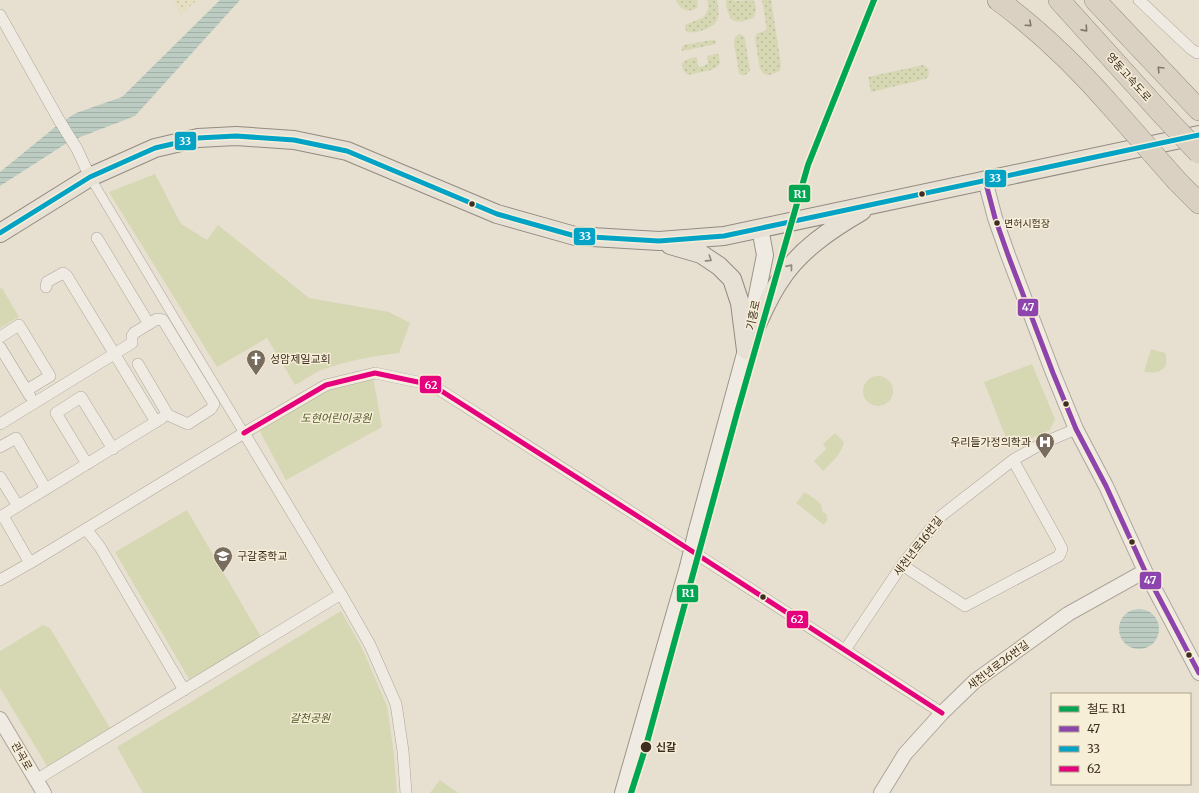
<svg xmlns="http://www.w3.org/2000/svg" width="1199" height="793" font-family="Merriweather,'Noto Sans KR',serif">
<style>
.farmland{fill:url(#farmland-dots)}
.grass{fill:url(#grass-dots)}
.park{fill:#d6d7b3}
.water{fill:url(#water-rules)}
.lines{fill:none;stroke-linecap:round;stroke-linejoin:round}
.pedestrian-casing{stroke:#ada599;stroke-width:10}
.minor-casing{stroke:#ada599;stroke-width:12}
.tertiary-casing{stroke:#ada599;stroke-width:16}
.secondary-casing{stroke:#9c958a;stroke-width:18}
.primary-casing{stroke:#928b80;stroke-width:20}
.motorway-casing{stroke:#928b80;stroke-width:22}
.pedestrian{stroke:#efebe3;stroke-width:9}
.minor{stroke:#efebe3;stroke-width:11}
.tertiary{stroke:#efebe3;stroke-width:14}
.secondary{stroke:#efebe3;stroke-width:16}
.primary{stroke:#e6e1d4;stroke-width:18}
.motorway{stroke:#dad1c2;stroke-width:21}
.secondary-bridge-casing{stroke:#9c958a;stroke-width:18;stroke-linecap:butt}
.motorway-bridge-casing{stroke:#928b80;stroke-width:22;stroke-linecap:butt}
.secondary-bridge{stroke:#efebe3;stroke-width:16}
.motorway-bridge{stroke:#dad1c2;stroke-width:21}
.bus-1-casing{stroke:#f7eed8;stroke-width:8}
.bus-2-casing{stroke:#f7eed8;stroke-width:8}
.bus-3-casing{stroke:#f7eed8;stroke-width:8}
.bus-1{stroke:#8e44ad;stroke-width:5}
.bus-2{stroke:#03a3c5;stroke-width:5}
.bus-3{stroke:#e5007d;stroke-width:5}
.rail-1-casing{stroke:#f7eed8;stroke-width:9}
.rail-1{stroke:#00a651;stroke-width:6}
.oneway{stroke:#847769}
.oneway2{stroke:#92887a}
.bus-dot{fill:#3d2e20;stroke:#f7eed8;stroke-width:1.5}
.labels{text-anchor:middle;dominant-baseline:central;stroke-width:3;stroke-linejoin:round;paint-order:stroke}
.bus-label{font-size:10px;fill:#3d2e20;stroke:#f7eed8;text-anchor:start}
.street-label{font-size:11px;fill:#3d2e20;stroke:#f7eed8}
.poi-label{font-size:11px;fill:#3d2e20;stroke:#f7eed8;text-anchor:start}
.park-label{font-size:11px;font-style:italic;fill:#4d5a26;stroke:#f7eed8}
.stop-label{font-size:11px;font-weight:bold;fill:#3d2e20;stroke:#f7eed8;text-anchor:start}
.line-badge{stroke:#f7eed8;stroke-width:1.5}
.badge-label{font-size:11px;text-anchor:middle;font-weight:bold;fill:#fff}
</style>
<defs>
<pattern id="farmland-dots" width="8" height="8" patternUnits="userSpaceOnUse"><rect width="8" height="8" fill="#e6dfc2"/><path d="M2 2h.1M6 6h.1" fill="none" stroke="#c6c0a6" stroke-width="1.8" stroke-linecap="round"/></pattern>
<pattern id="grass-dots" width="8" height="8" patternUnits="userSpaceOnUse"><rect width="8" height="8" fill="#d6d7b3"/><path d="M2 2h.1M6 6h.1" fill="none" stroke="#b9b99a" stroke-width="1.8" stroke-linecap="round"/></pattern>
<pattern id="water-rules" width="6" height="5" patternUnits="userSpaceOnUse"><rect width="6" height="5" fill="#bcccc2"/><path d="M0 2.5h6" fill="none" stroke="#a2b0a6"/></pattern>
</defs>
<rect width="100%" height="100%" fill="#e7e0d1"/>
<path class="farmland" d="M173,0H197L181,14Z"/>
<path class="grass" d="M676,0H697L698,7C689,14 680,10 676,0Z
M707,0H717C720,16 720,25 703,30C698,32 693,33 687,32L685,28V25L704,17C707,12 710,6 707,0Z
M726,0H734V1L753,0C757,6 757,12 753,18C732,26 728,21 726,0Z
M762,0H771L781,65L780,71L769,75L764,74L760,69L755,39L756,34L767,30Z
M740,34L744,36L745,40L750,70C747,74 746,76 741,75L739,73L734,43L735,37Z
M712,40L716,41V44L682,51V48L684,45Z
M715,54H718L719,56L720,63L717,67L711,70L688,75L683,70L682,63L686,60L695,57L697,58L698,67L704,66L708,63L707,56Z
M923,65C929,67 930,72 928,77L925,79L871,92L868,77Z"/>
<path class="park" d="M155,174L181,224L207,240L218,225L309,298L389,312L410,323L399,353C372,356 345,361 319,371C311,375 303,381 295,385L267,338L217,367L109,192Z
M2,288L19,317L0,328V289Z
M1151,349L1165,353L1166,356V366C1159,373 1154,373 1144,372Z
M1032,364L1055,419L1050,430L1010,448L984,382Z
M863 391a15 15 0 1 1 30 0a15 15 0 1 1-30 0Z
M373,377L382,427L286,480L258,428L328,388Z
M835,433L844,442C841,455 832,462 823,471L814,461L826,449L823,444Z
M804,493H806C813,498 824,503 822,511L828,516L826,518L828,519L824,525L796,503Z
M187,510L261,637L189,679L115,552Z
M341,611L362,648L387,706L394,755L397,793H143L117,747Z
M43,625L50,628L110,728L47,766L0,688V651Z
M440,780L458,793H430Z"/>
<path class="water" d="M220,0H240L135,116L70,141L0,186V172L59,124L76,113L122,97Z
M1119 629a20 20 0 1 1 40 0a20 20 0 1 1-40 0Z"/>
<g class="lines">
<defs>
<path id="pedestrian" d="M90,177L181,329L244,433"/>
<path id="minor" d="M1139,0L1191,49L1197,53L1199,52
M0,15L59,120L77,149L90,177
M97,238L149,324
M46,287L47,282L63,273L67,276L156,422
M0,337L19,325L50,376L27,390
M0,347L30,396
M0,424L132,343V336L134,333L157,319L163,320L214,404L211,409L188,424L168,415L138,364
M244,433L326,385L375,373L432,385L653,526L942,713
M0,447L16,438L46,489
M87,464L56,413L81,397L113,449
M0,477L18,506
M3,516L30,563
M0,517L162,418
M86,529L100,547L184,690
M902,565L965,606L1059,556L1062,549L1058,541L1013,460
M0,580L30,563L244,433L341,594L370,645L396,704L403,751L406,793
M845,650L902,565L941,516L1013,460L1043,443L1076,429
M36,780L341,594"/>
<path id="tertiary" d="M985,180L995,218L1008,255L1053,373L1076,429L1106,486L1145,571L1199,673
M0,719L44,793
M881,793L905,754L942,713L975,681L1068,614L1145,571"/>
<path id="secondary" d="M697,530L746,350L765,255L760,228
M623,793L688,567"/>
<path id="primary" d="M0,233L90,177L155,148L198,138L236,136L294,140L347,151L497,214L575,236L659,241L724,236L1199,135
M670,245L701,254L719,266L732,279L740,303L746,350
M746,350C756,327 765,303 779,282C798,251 831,229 862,211"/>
<path id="motorway" d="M998,0C1040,31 1078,68 1112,107
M1059,0L1162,114
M1095,0L1199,110
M1177,181L1199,203"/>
</defs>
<use href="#pedestrian" class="pedestrian-casing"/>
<use href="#minor" class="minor-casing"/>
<use href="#tertiary" class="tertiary-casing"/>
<use href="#secondary" class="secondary-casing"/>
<use href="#primary" class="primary-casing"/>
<use href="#motorway" class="motorway-casing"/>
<use href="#pedestrian" class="pedestrian"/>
<use href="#minor" class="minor"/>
<use href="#tertiary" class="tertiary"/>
<use href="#secondary" class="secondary"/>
<use href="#primary" class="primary"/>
<use href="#motorway" class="motorway"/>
<defs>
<path id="secondary-bridge" d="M688,567L697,530"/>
<path id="motorway-bridge" d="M1112,107L1177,181
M1162,114L1199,153"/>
</defs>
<use href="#secondary-bridge" class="secondary-bridge-casing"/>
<use href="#motorway-bridge" class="motorway-bridge-casing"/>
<use href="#secondary-bridge" class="secondary-bridge"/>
<use href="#motorway-bridge" class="motorway-bridge"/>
<defs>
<path id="bus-1" d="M985,180L995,218L1008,255L1053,373L1076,429L1106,486L1145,571L1199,673"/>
<path id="bus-2" d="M0,233L90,177L155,148L198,138L236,136L294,140L347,151L497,214L575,236L659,241L724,236L1199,135"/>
<path id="bus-3" d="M244,433L326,385L375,373L432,385L653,526L942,713"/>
</defs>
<use href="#bus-1" class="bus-1-casing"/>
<use href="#bus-2" class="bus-2-casing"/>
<use href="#bus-3" class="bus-3-casing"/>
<use href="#bus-1" class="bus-1"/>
<use href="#bus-2" class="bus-2"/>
<use href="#bus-3" class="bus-3"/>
<defs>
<path id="rail-1" d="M631,793L646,746L737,413L808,165L874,0"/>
</defs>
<use href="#rail-1" class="rail-1-casing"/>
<use href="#rail-1" class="rail-1"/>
</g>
<defs><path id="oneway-chevron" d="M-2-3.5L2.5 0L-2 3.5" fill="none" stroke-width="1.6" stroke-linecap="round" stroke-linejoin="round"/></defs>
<g class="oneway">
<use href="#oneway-chevron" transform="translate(1029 24) rotate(42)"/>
<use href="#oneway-chevron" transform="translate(1085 29) rotate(48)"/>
<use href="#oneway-chevron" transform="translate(1160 69) rotate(-134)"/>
</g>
<g class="oneway2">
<use href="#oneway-chevron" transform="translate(709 259) rotate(33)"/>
<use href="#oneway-chevron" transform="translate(790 267) rotate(-51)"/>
</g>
<defs>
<symbol id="church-pin" viewBox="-11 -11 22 30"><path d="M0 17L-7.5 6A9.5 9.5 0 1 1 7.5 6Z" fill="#786c5e" stroke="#f7eed8"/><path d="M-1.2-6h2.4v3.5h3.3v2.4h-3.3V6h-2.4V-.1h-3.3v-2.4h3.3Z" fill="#fff"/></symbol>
<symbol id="hospital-pin" viewBox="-11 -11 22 30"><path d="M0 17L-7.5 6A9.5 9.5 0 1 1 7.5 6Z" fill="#786c5e" stroke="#f7eed8"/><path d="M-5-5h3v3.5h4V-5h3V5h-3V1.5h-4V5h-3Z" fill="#fff"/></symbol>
<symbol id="school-pin" viewBox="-11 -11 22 30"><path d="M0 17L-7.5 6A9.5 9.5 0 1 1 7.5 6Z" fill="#786c5e" stroke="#f7eed8"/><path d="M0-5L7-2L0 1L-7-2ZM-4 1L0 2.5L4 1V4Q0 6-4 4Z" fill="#fff"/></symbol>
</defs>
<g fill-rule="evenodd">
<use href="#church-pin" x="245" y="348" width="22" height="30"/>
<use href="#hospital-pin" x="1034" y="431" width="22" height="30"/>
<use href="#school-pin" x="212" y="545" width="22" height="30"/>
</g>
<g class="bus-dot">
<circle cx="922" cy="194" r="3.5"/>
<circle cx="472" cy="204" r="3.5"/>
<circle cx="997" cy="223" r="3.5"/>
<circle cx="1066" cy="404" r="3.5"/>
<circle cx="1132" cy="542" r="3.5"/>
<circle cx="763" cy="597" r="3.5"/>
<circle cx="1189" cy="655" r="3.5"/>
<circle cx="646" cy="747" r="6"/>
</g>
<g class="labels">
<g class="bus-label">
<text x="1004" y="223">면허시험장</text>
</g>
<g class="street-label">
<text transform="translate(1129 77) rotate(48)">영동고속도로</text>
<text transform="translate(753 315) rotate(-78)">기흥로</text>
<text transform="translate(918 546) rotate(-52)">새천년로16번길</text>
<text transform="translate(998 665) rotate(-37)">새천년로26번길</text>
<text transform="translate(22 756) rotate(60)">관곡로</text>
</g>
<g class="poi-label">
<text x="270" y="359">성암제일교회</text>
<text x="1031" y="442" text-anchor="end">우리들가정의학과</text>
<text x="237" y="556">구갈중학교</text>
</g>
<g class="park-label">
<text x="336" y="418">도현어린이공원</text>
<text x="310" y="718">갈천공원</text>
</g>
<g class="stop-label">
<text x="656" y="747">신갈</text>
</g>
</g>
<g class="line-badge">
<rect x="174" y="131" width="23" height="20" rx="4" fill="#03a3c5"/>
<rect x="984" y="169" width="23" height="19" rx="4" fill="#03a3c5"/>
<rect x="788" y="184" width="23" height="19" rx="4" fill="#00a651"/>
<rect x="573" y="227" width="23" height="19" rx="4" fill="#03a3c5"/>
<rect x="1017" y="298" width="22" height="19" rx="4" fill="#8e44ad"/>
<rect x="419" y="375" width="23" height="19" rx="4" fill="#e5007d"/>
<rect x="1139" y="571" width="23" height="19" rx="4" fill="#8e44ad"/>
<rect x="676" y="584" width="23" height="19" rx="4" fill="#00a651"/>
<rect x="786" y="610" width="23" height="19" rx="4" fill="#e5007d"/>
</g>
<g class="badge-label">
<text x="185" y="145">33</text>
<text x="995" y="182">33</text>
<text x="800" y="198">R1</text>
<text x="585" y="240">33</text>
<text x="1028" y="311">47</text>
<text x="431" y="389">62</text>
<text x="1150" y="584">47</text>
<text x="688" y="597">R1</text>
<text x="797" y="623">62</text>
</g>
<rect x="1051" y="693" width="140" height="92" fill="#f7eed8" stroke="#ada18e"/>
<rect x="1059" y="706" width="20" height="6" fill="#00a651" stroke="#ada18e"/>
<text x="1087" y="713" font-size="12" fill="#3d2e20">철도 R1</text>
<rect x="1059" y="726" width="20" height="6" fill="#8e44ad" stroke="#ada18e"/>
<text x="1087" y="733" font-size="12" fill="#3d2e20">47</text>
<rect x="1059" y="746" width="20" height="6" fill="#03a3c5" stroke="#ada18e"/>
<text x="1087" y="753" font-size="12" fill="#3d2e20">33</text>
<rect x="1059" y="766" width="20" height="6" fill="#e5007d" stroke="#ada18e"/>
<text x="1087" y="773" font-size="12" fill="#3d2e20">62</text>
</svg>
